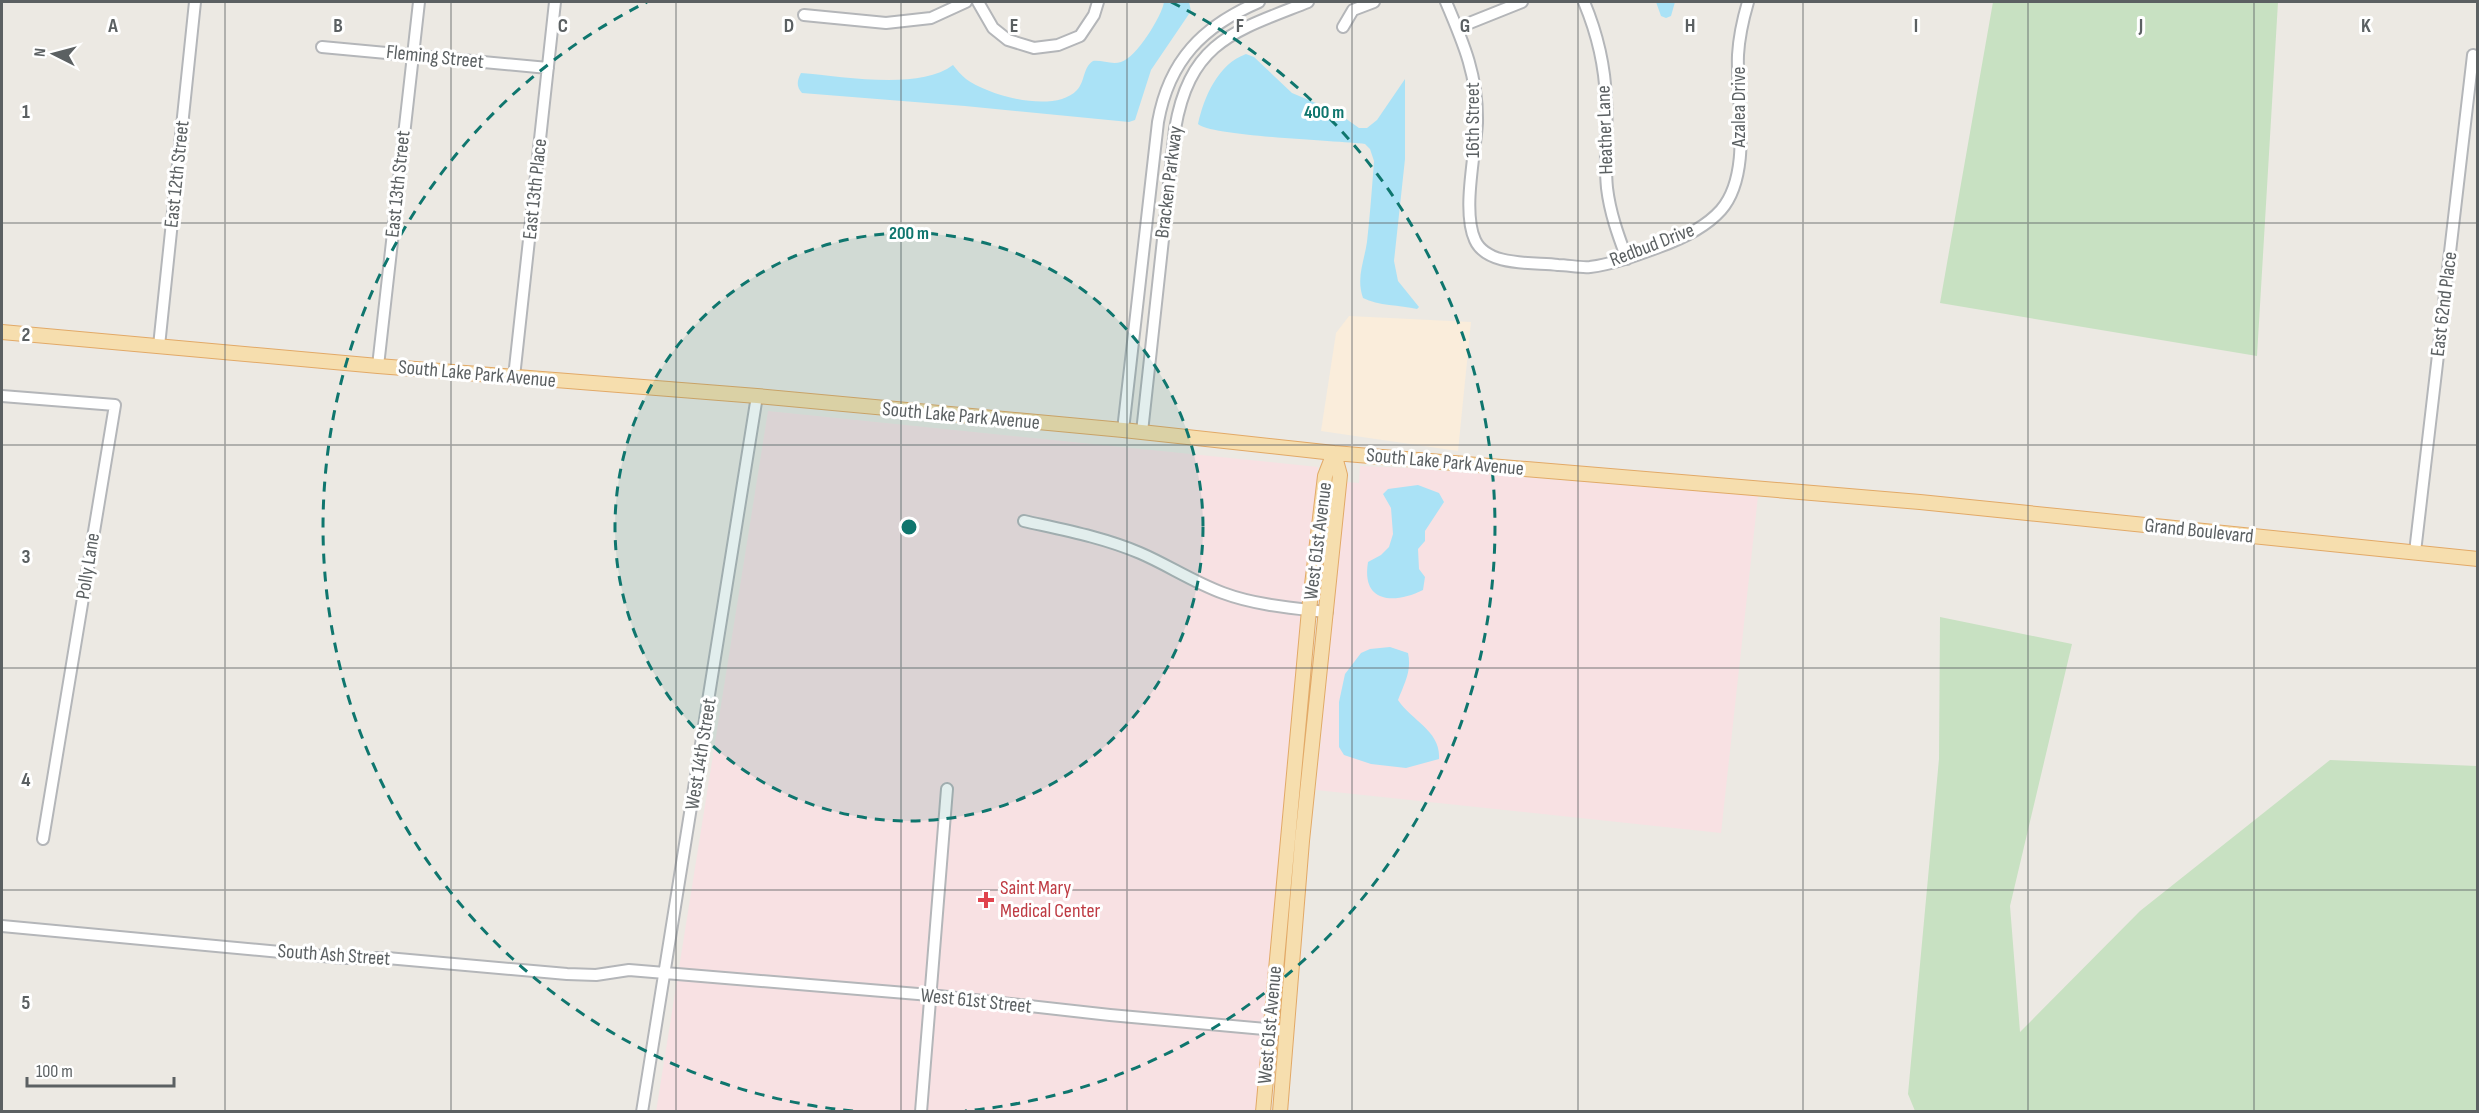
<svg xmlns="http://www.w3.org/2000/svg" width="2479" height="1113" font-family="'Sofia Sans Condensed',sans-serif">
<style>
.commercial{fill:#faeddb}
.medical{fill:#f8e1e3}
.green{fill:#c8e1c2}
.water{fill:#aae2f6}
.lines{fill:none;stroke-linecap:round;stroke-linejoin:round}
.minor-casing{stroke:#b4b6b9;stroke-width:14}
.major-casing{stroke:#e2a967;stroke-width:16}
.minor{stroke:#fff;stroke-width:10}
.major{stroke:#f6deae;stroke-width:14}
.grid{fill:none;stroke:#5b6062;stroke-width:1.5;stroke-opacity:0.55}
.ring{fill:none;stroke:#0f766e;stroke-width:3;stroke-dasharray:10 8}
.health-dot{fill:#e0444e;stroke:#fff;stroke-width:2}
.labels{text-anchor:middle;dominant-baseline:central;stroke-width:6;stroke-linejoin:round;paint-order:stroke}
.street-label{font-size:20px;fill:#5b6062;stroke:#fff}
.health-label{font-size:20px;fill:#be3a42;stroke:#fff;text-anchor:start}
.grid-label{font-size:20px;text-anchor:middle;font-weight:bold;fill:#5b6062;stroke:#fff;stroke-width:6;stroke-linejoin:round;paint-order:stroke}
.centre{fill:#0f766e;stroke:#fff;stroke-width:3}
.ring-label{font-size:18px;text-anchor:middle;font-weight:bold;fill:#0f766e;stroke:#fff;stroke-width:6;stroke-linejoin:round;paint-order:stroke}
</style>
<rect width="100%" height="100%" fill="#ece9e3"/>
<path class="commercial" d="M1349,316L1471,322L1458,451L1321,431L1336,333Z"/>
<path class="medical" d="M768,411L1318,467L1267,1111L656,1112Z
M1360,466L1408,468L1758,496L1721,833L1316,790L1346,482L1359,483Z"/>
<path class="green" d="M1993,2H2278L2257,356L1940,303Z
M1940,617L2072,644L2010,906L2020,1032L2140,911L2330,760L2477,766V1111H1915L1908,1094L1939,759Z"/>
<path class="water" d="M1164,2H1189L1191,11L1151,70L1135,120L1129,122L965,106L802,93C796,86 797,81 801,73C842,76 919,91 953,65C957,70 961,75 966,79C989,96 1055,114 1077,90C1085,82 1083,67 1093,61C1102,60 1112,65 1121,62C1136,58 1162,16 1164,2Z
M1656,2H1675L1671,16L1666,18L1661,16Z
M1246,54L1254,57L1292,93L1335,111L1359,128H1367L1377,120L1405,79V159L1394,261L1398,281L1419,307L1417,309C1400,305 1378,306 1363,298C1356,278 1364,262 1367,242C1370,215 1372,188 1374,161L1370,149L1365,144C1340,141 1209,136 1198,124C1204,97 1218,64 1246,54Z
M1418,485L1439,493L1444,502L1425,531V541L1418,549L1419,569L1425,577L1423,590C1395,604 1361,604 1368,562L1381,555L1389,547L1393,534L1391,508L1383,494L1388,489Z
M1390,647L1408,653C1412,671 1404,684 1398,700C1412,721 1441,731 1439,759L1406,768L1371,764L1344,755L1339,747V702L1345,674L1361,653L1370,649Z"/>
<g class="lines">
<defs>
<path id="minor" d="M978,2L993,28L1008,40L1034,48L1058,45L1080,36L1094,15L1098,2
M1446,2C1464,44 1478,77 1477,123C1475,155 1462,212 1475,240C1487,267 1534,262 1558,265C1568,265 1580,268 1590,267C1614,264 1637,255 1659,247C1681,239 1705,228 1721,210C1753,173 1736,100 1738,55C1739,37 1743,19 1748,2
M1584,2C1597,33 1605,66 1606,100C1608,129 1604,158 1607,188C1610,213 1618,235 1627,259
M804,15L886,23L931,18L966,2
M1343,27L1353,10L1374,2
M1457,28L1522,2
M322,47L548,68
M159,346L195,2
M378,366L419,2
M514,377L555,2
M2,396L115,405L43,839
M1123,430L1158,122C1169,60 1203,26 1259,2
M1142,432L1175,129C1190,41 1235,31 1308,2
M1024,521C1064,530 1102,537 1140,553C1168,565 1193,582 1223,593C1255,605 1292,608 1327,612
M2415,552L2473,55
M2,926L344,958H387L567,974L596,975L629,970L930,995L1110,1015L1287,1031
M642,1112L757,396
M921,1112L947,789"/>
<path id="major" d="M2,332L378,366L757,396L1123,430L1334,453L1920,502L2478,559
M1263,1112L1309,610L1325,476L1334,453
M1280,1112L1302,841L1340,475L1334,453"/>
</defs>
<use href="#minor" class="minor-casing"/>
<use href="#major" class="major-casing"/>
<use href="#minor" class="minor"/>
<use href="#major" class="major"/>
</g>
<path class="grid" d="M225,2V1112M451,2V1112M676,2V1112M901,2V1112M1127,2V1112M1352,2V1112M1578,2V1112M1803,2V1112M2028,2V1112M2254,2V1112M2,223H2478M2,445H2478M2,668H2478M2,890H2478"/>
<circle cx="909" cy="527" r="294" fill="#0f766e" fill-opacity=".12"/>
<g class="ring">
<circle cx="909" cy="527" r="294"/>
<path d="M853 1111A587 587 0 0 1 647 2M1171 2A587 587 0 0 1 965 1111"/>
</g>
<path class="health-dot" d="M983 891h6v6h6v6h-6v6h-6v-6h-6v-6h6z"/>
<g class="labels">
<g class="street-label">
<text transform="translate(435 57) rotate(6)">Fleming Street</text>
<text transform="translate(1739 107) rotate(-90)">Azalea Drive</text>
<text transform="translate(1473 120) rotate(-90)">16th Street</text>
<text transform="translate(1605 130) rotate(-92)">Heather Lane</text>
<text transform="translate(177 174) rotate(-84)">East 12th Street</text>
<text transform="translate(1169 182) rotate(-83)">Bracken Parkway</text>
<text transform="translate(398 184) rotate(-84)">East 13th Street</text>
<text transform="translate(535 189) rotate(-84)">East 13th Place</text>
<text transform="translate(1652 245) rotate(-21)">Redbud Drive</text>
<text transform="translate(2444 304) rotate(-83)">East 62nd Place</text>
<text transform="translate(477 374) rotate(5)">South Lake Park Avenue</text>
<text transform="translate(961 416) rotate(5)">South Lake Park Avenue</text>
<text transform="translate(1445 462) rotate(5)">South Lake Park Avenue</text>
<text transform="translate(2199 531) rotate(6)">Grand Boulevard</text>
<text transform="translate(1318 541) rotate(-83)">West 61st Avenue</text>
<text transform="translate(88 566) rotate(-81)">Polly Lane</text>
<text transform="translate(701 754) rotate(-81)">West 14th Street</text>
<text transform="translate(334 955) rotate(4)">South Ash Street</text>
<text transform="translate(976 1001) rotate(6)">West 61st Street</text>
<text transform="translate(1270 1025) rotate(-85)">West 61st Avenue</text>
</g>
<g class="health-label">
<text x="1000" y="888">Saint Mary<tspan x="1000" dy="23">Medical Center</tspan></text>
</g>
</g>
<g class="grid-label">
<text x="113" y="32">A</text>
<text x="338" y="32">B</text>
<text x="563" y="32">C</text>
<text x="789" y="32">D</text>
<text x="1014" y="32">E</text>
<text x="1240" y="32">F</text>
<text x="1465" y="32">G</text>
<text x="1690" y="32">H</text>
<text x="1916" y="32">I</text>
<text x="2141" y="32">J</text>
<text x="2366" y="32">K</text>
<text x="26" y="118">1</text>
<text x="26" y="341">2</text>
<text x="26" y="563">3</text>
<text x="26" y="786">4</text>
<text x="26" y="1009">5</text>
</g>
<circle cx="909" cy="527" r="9" class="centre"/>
<g class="ring-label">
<text x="1324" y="118">400 m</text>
<text x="909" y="239">200 m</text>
</g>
<rect width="2479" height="1113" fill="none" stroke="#5b6062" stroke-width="6"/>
<g transform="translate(54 54) rotate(276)" stroke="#ffffff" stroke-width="4.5" paint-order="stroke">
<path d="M0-4.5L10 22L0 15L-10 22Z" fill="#5b6062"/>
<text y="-9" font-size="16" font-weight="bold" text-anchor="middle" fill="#5b6062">N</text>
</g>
<path d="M27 1077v9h147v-9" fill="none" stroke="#5b6062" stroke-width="3"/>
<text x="36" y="1077" font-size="18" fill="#5b6062" stroke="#ffffff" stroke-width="4.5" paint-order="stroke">100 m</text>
</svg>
